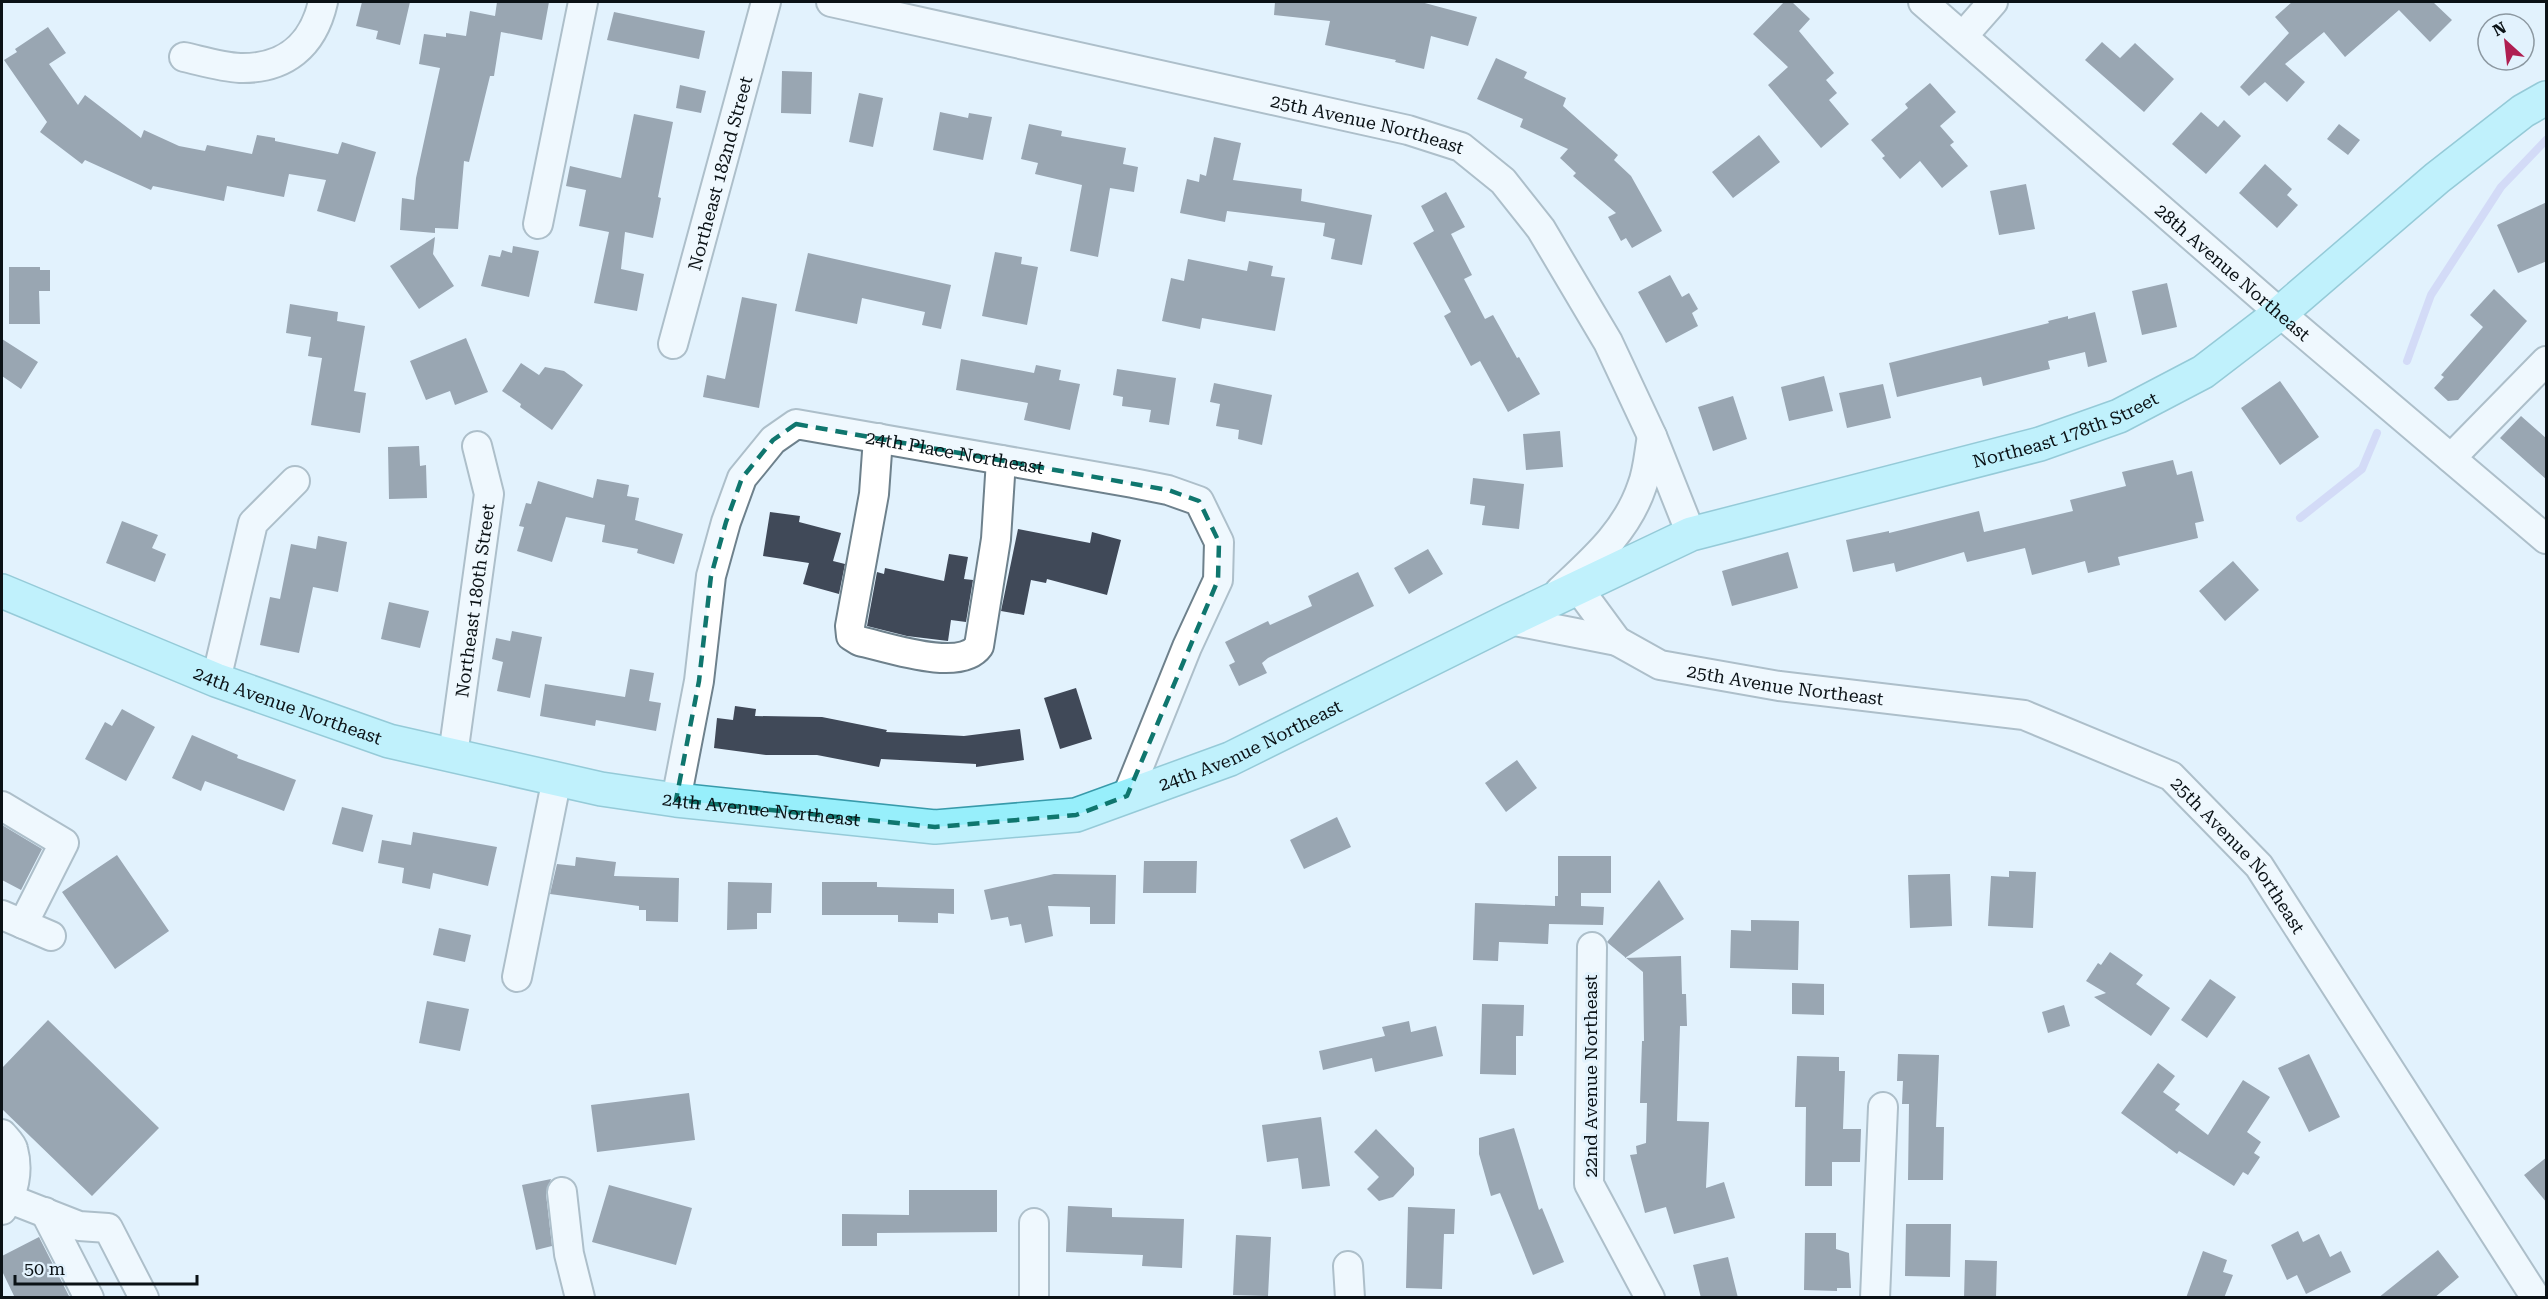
<svg xmlns="http://www.w3.org/2000/svg" width="2548" height="1299" font-family="'Roboto Serif',serif">
<style>
.lines{fill:none;stroke-linecap:round;stroke-linejoin:round}
.stream{stroke:#c2bff0;stroke-width:8}
.building{fill:#404958}
.minor-casing{stroke:#6e818c;stroke-width:32}
.major-casing{stroke:#389aaa;stroke-width:36}
.minor{stroke:#fff;stroke-width:28}
.major{stroke:#97effb;stroke-width:33}
.marked{fill:none;stroke:#0f766e;stroke-width:4.5;stroke-dasharray:12 8;stroke-linejoin:round}
.labels{text-anchor:middle;dominant-baseline:central;stroke-width:6;stroke-linejoin:round;paint-order:stroke}
.street-label{font-size:18px;fill:#0b1216;stroke:#e2f2fd}
</style>
<rect width="100%" height="100%" fill="#e2f2fd"/>
<g class="lines">
<path class="stream" d="M2407,361L2431,295L2501,187L2546,140
M2300,518L2362,469L2377,433"/>
</g>
<path class="building" d="M362,2H410L400,45L376,39L378,31L356,26Z
M497,2H549L542,40L501,32L494,76H490L469,162L464,161L458,229L435,228V233L400,230L402,198L414,200L416,178L440,68L419,64L424,34L446,37V33L466,36L470,11L495,16Z
M1275,2H1421L1477,17L1468,46L1431,36L1424,69L1395,62L1396,60L1325,45L1330,21L1274,15Z
M1784,2H1792L1810,19L1799,31L1834,73L1826,80L1837,93L1829,100L1849,124L1821,148L1768,85L1788,67L1753,34Z
M2292,2H2433L2452,20L2430,42L2399,10L2345,57L2324,32L2285,64L2305,82L2287,102L2265,82L2249,96L2240,87L2289,33L2275,17Z
M614,12L705,31L699,59L607,40Z
M48,27L66,53L49,64L78,105L85,95L141,138L144,130L179,146L205,151L207,145L252,154L257,135L275,138V141L338,154L342,142L376,152L355,222L317,211L326,180L289,174L284,197L227,186L224,201L153,186L151,190L85,160L82,164L40,132L47,122L4,60L17,52L15,49Z
M2102,42L2120,58L2135,43L2174,79L2144,112L2085,60Z
M1496,58L1527,72L1524,78L1566,98L1563,106L1618,155L1614,160L1631,176L1662,231L1632,248L1626,238L1621,241L1608,217L1616,213L1573,176L1576,173L1560,158L1568,149L1520,127L1523,119L1477,99Z
M782,71L812,72L811,114L781,113Z
M1930,83L1956,112L1940,126L1954,142L1950,145L1968,166L1942,188L1920,161L1900,179L1882,158L1885,156L1871,140L1908,108L1905,104Z
M680,85L706,91L701,113L676,108Z
M859,93L883,98L873,147L849,142Z
M940,112L968,118L969,113L992,117L983,160L933,150Z
M2201,112L2218,127L2224,120L2241,136L2206,174L2172,144Z
M634,114L673,122L658,197L661,198L653,238L625,232L621,269L644,274L637,311L594,303L609,232L579,226L586,190L566,186L570,166L621,178Z
M1029,124L1062,131L1061,136L1126,148L1123,164L1138,167L1134,192L1110,188L1098,257L1070,251L1082,185L1035,174L1038,163L1021,159Z
M2339,124L2360,140L2348,155L2327,139Z
M1759,135L1780,162L1733,198L1712,172Z
M1214,137L1241,143L1233,180L1302,189L1301,201L1372,215L1362,265L1331,259L1335,239L1323,236L1325,223L1227,211L1225,222L1180,213L1187,179L1199,182L1200,174L1206,176Z
M2265,164L2292,189L2287,195L2298,205L2277,228L2239,193Z
M2026,184L2035,229L1999,235L1990,191Z
M1446,192L1465,227L1451,234L1472,275L1464,279L1485,319L1493,315L1517,358L1519,357L1540,394L1508,412L1480,361L1471,366L1444,316L1451,312L1413,243L1434,231L1421,206Z
M2547,202V261L2518,273L2497,225Z
M435,237L433,254L454,286L419,309L390,266Z
M513,246L539,251L529,297L481,286L489,255L500,257L502,250L512,253Z
M995,252L1022,257L1021,264L1038,267L1027,325L982,316Z
M808,253L951,285L941,329L922,325L925,312L862,298L857,324L795,311Z
M1188,259L1247,271L1249,261L1273,266L1271,276L1285,278L1275,331L1202,318L1200,329L1162,321L1171,278L1184,281Z
M9,267H40V270H50V291H39L40,324H9Z
M1670,275L1682,297L1689,293L1698,309L1692,313L1698,326L1666,343L1638,292Z
M2167,283L2177,327L2142,335L2132,291Z
M2494,289L2527,321L2458,400L2448,401L2434,388L2444,377L2441,375L2483,327L2470,315Z
M742,297L777,304L759,408L703,397L707,375L725,379Z
M290,304L338,312L337,321L365,326L354,391L366,393L360,433L311,425L322,358L308,356L311,337L286,333Z
M2095,312L2107,362L2088,367L2085,352L2048,361L2050,369L1983,386L1981,377L1897,397L1889,363L2049,323L2048,321L2068,316V319Z
M466,338L488,392L455,405L450,391L426,400L410,361Z
M2,339L38,362L21,389L2,376Z
M961,359L1034,373L1036,365L1061,370L1059,380L1080,384L1070,430L1024,420L1028,403L956,390Z
M521,363L539,375L545,367L564,371L583,385L552,430L520,407L521,404L502,391Z
M1117,369L1176,378L1169,425L1149,422L1151,410L1122,406L1123,397L1113,395Z
M1824,376L1833,411L1789,421L1781,387Z
M2280,381L2319,437L2280,465L2241,408Z
M1214,383L1272,395L1262,445L1238,439L1239,430L1216,426L1220,404L1210,402Z
M1883,384L1891,418L1847,428L1839,393Z
M1733,396L1747,439L1713,451L1698,407Z
M2521,416L2547,439V480L2500,438Z
M1560,431L1563,467L1526,470L1523,434Z
M419,446L420,466L426,465L427,498L389,499L388,447Z
M2173,460L2177,475L2192,471L2204,521L2195,523L2198,538L2118,557L2120,565L2088,573L2085,561L2032,575L2025,548L1967,562L1964,552L1896,572L1894,563L1853,572L1846,540L1889,531V533L1979,511L1984,532L2073,511L2070,500L2126,486L2122,472Z
M1473,478L1524,484L1519,529L1482,525L1485,506L1470,504Z
M597,479L629,485L627,496L639,498L635,520L683,534L674,564L637,553L638,549L602,542L605,525L566,517L552,562L517,551L524,527L519,526L526,503L531,504L538,481L593,498Z
M770,512L800,516L799,522L841,533L833,561L845,564L839,594L803,584L809,563L763,556Z
M122,521L158,535L152,548L166,554L155,582L106,563Z
M1018,529L1090,543L1092,532L1121,540L1107,595L1047,579L1046,583L1031,580L1024,615L1001,611Z
M318,536L347,542L338,592L313,587L299,653L260,645L270,597L280,599L291,544L316,549Z
M1428,549L1443,574L1409,594L1394,568Z
M1788,552L1798,588L1732,606L1722,571Z
M949,554L968,557L964,579L973,580L966,622L951,620L948,641L907,636L867,626L877,572L884,574L885,568L944,581Z
M2233,561L2259,590L2225,621L2199,591Z
M1358,572L1374,606L1268,658L1262,663L1267,673L1239,686L1229,665L1235,662L1225,642L1268,621L1270,625L1312,606L1308,596Z
M389,602L429,611L420,648L381,639Z
M512,631L542,637L530,698L497,691L503,662L492,659L496,638L510,641Z
M630,669L654,673L649,701L661,703L656,731L596,720L595,726L540,716L545,684L625,697Z
M1076,688L1092,739L1060,749L1044,698Z
M735,706L756,709L755,716L822,717L887,730L886,732L964,736L1020,729L1024,760L976,767V764L881,759L879,767L817,755H766L714,748L717,718L733,720Z
M122,709L155,727L126,781L85,759L105,722L112,726Z
M192,735L238,755L237,758L296,780L284,811L205,781L201,791L172,778Z
M1517,760L1537,788L1506,812L1485,783Z
M342,807L373,815L363,852L332,844Z
M1337,817L1351,847L1304,869L1290,840Z
M2,825L42,849L21,890L2,880Z
M413,832L497,847L488,886L433,873L430,889L402,883L404,868L378,863L382,840L411,845Z
M117,855L169,931L115,969L62,892Z
M1558,856H1611V893H1581V906L1604,907L1603,925L1549,924L1548,944L1499,942L1498,961L1473,960L1475,903L1555,906V896H1558Z
M576,857L616,862L614,876L679,878L678,922L646,921V910H639V906L550,894L557,864L575,866Z
M1144,861H1197L1196,893H1143Z
M2009,871L2036,872L2033,928L1988,926L1991,876L2009,877Z
M1054,874L1116,875L1115,924H1090V907L1048,906L1053,936L1025,943L1021,924L1010,926L1008,917L991,920L984,890Z
M1950,874L1952,926L1910,928L1908,875Z
M1659,880L1684,919L1625,958L1681,956L1682,994H1686L1687,1026H1680L1677,1121L1709,1122L1706,1188L1724,1182L1735,1218L1674,1234L1666,1207L1645,1213L1630,1155L1637,1154L1636,1146L1646,1143L1647,1103H1640L1642,1041H1644L1643,972L1608,943L1607,942Z
M728,882L772,883L771,913H757V929L727,930Z
M822,882H877V887L954,889V914L938,913V923L898,922V915H822Z
M1751,920L1799,921L1798,970L1730,968L1731,930L1751,931Z
M439,928L471,935L465,962L433,955Z
M2110,952L2143,975L2136,984L2170,1008L2151,1036L2094,997L2106,993L2086,981L2098,963L2101,965Z
M2210,979L2236,997L2207,1038L2181,1020Z
M1792,983L1824,984V1015L1792,1014Z
M427,1001L469,1009L460,1051L419,1043Z
M1482,1004L1524,1005L1523,1036H1516V1075L1480,1074Z
M2064,1005L2070,1026L2048,1033L2042,1012Z
M48,1020L159,1128L92,1196L2,1109V1068Z
M1409,1021L1411,1032L1436,1026L1443,1056L1375,1072L1372,1058L1323,1070L1319,1051L1385,1036L1382,1027Z
M1898,1054L1939,1055L1936,1127H1944L1943,1180H1908L1909,1104H1902L1903,1081H1897Z
M2309,1054L2340,1117L2309,1132L2278,1068Z
M1797,1056L1839,1057V1071H1845L1843,1129H1861L1860,1162H1832V1186H1805L1806,1107H1795Z
M2158,1063L2175,1076L2163,1092L2180,1104L2175,1110L2208,1135L2243,1080L2270,1097L2247,1132L2261,1142L2254,1153L2260,1157L2248,1175L2243,1172L2234,1186L2179,1151L2177,1154L2121,1113Z
M689,1093L695,1140L597,1152L591,1105Z
M1321,1117L1330,1186L1302,1189L1298,1158L1267,1162L1262,1125Z
M1514,1128L1539,1210L1542,1208L1564,1262L1533,1275L1500,1193L1491,1196L1479,1154V1138Z
M1376,1129L1414,1168V1175L1393,1197L1379,1201L1367,1189L1379,1177L1354,1152Z
M2547,1157V1203L2524,1175Z
M551,1179L546,1194L552,1246L536,1250L522,1185Z
M609,1185L692,1208L676,1265L592,1242Z
M909,1190H997V1232L877,1233V1246H842V1214L909,1215Z
M1068,1206L1112,1208V1217L1184,1219L1182,1268L1142,1266L1143,1255L1066,1252Z
M1408,1207L1455,1209L1454,1234H1444L1442,1289L1406,1288Z
M1906,1224H1951L1950,1277L1905,1276Z
M2298,1231L2303,1242L2319,1234L2330,1257L2341,1251L2351,1272L2306,1294L2297,1275L2287,1280L2271,1245Z
M1805,1233H1836V1249L1849,1253L1851,1288H1837V1291L1804,1290Z
M1236,1235L1271,1237L1268,1296L1233,1295Z
M39,1237L70,1298H15L2,1271V1256Z
M2438,1250L2459,1277L2434,1298H2378Z
M2203,1251L2227,1260L2223,1272L2233,1275L2224,1298H2186Z
M1728,1257L1738,1298H1701L1693,1265Z
M1965,1260L1997,1261L1996,1298H1964Z"/>
<g class="lines">
<defs>
<g id="minor">
<path id="s1" d="M831,2L1408,130L1461,147L1503,181L1541,229L1608,342L1652,436L1691,534"/>
<path id="s2" d="M1923,2L2280,313L2546,539"/>
<path d="M1963,36L1993,2"/>
<path d="M184,57C202,61 222,67 240,68C285,69 313,46 323,2"/>
<path d="M538,224L583,2"/>
<path id="s3" d="M673,344L766,2"/>
<path d="M878,438L874,494L850,626L851,636L859,641C887,647 960,673 979,646L996,539L1001,460"/>
<path d="M2451,458L2546,361"/>
<path id="s4" d="M1578,588L1617,641L1660,665L1779,686L2024,715L2171,776L2259,866L2536,1298"/>
<path d="M1560,591C1593,560 1627,531 1642,486C1648,471 1649,452 1652,436"/>
<path d="M1510,620L1617,641"/>
<path d="M216,680L253,523L295,481"/>
<path id="s5" d="M453,755L489,494L477,446"/>
<path id="s6" d="M676,800L699,681L711,576L726,522L742,478L773,440L796,424L1133,483L1168,490L1199,501L1219,542L1218,580L1187,647L1127,796"/>
<path d="M2,806L64,843L23,924"/>
<path d="M2,915L51,936"/>
<path d="M1592,947L1589,1184L1650,1298"/>
<path d="M517,977L557,778"/>
<path d="M2,1134C5,1138 12,1144 13,1149C19,1171 14,1194 2,1210"/>
<path d="M562,1192L569,1254L580,1298"/>
<path d="M10,1199L79,1226L108,1228L144,1298"/>
<path d="M45,1212L89,1298"/>
<path d="M1348,1266L1350,1298"/>
<path d="M1034,1298V1223"/>
<path d="M1875,1298L1883,1107"/>
</g>
<g id="major">
<path id="s7" d="M2,591L216,680L389,741L601,789L676,800L935,827L1076,815L1230,759L1510,620L1691,534L2040,444L2119,416L2203,372L2280,313L2437,178L2523,111L2546,98"/>
</g>
</defs>
<use href="#minor" class="minor-casing"/>
<use href="#major" class="major-casing"/>
<use href="#minor" class="minor"/>
<use href="#major" class="major"/>
</g>
<path d="M0 0H2548V1299H0ZM796,424L1168,490L1199,501L1219,542L1218,580L1127,796L1076,815L935,827L676,800L699,681L711,576L726,522L742,478L773,440Z" fill="#e2f2fd" fill-opacity=".55" fill-rule="evenodd"/>
<path class="marked" d="M796,424L1168,490L1199,501L1219,542L1218,580L1127,796L1076,815L935,827L676,800L699,681L711,576L726,522L742,478L773,440Z"/>
<g class="labels">
<g class="street-label">
<text stroke="none"><textPath href="#s1" startOffset="550">25th Avenue Northeast</textPath></text>
<text stroke="none"><textPath href="#s3" startOffset="177">Northeast 182nd Street</textPath></text>
<text stroke="none"><textPath href="#s2" startOffset="411">28th Avenue Northeast</textPath></text>
<text stroke="none"><textPath href="#s7" startOffset="2176">Northeast 178th Street</textPath></text>
<text stroke="none"><textPath href="#s6" startOffset="568">24th Place Northeast</textPath></text>
<text stroke="none"><textPath href="#s5" startOffset="156">Northeast 180th Street</textPath></text>
<text stroke="none"><textPath href="#s4" startOffset="242">25th Avenue Northeast</textPath></text>
<text stroke="none"><textPath href="#s7" startOffset="308">24th Avenue Northeast</textPath></text>
<text stroke="none"><textPath href="#s7" startOffset="1298">24th Avenue Northeast</textPath></text>
<text stroke="none"><textPath href="#s7" startOffset="794">24th Avenue Northeast</textPath></text>
<text stroke="none"><textPath href="#s4" startOffset="746">25th Avenue Northeast</textPath></text>
<text transform="translate(1590 1076) rotate(-90)">22nd Avenue Northeast</text>
</g>
</g>
<rect width="2548" height="1299" fill="none" stroke="#0b1216" stroke-width="6"/>
<g transform="translate(2506 42) rotate(333)"><circle r="28" fill="#e2f2fd" stroke="#8c98a1" stroke-width="1.5"/>
<path d="M0-4.5L10 22L0 15L-10 22Z" fill="#af1e51"/>
<text y="-9" font-size="16" font-weight="bold" text-anchor="middle" fill="#0b1216">N</text>
</g>
<path d="M15 1275v9h182v-9" fill="none" stroke="#0b1216" stroke-width="3"/>
<text x="24" y="1275" font-size="18" fill="#0b1216" stroke="#e2f2fd" stroke-width="4.5" paint-order="stroke">50 m</text>
</svg>
